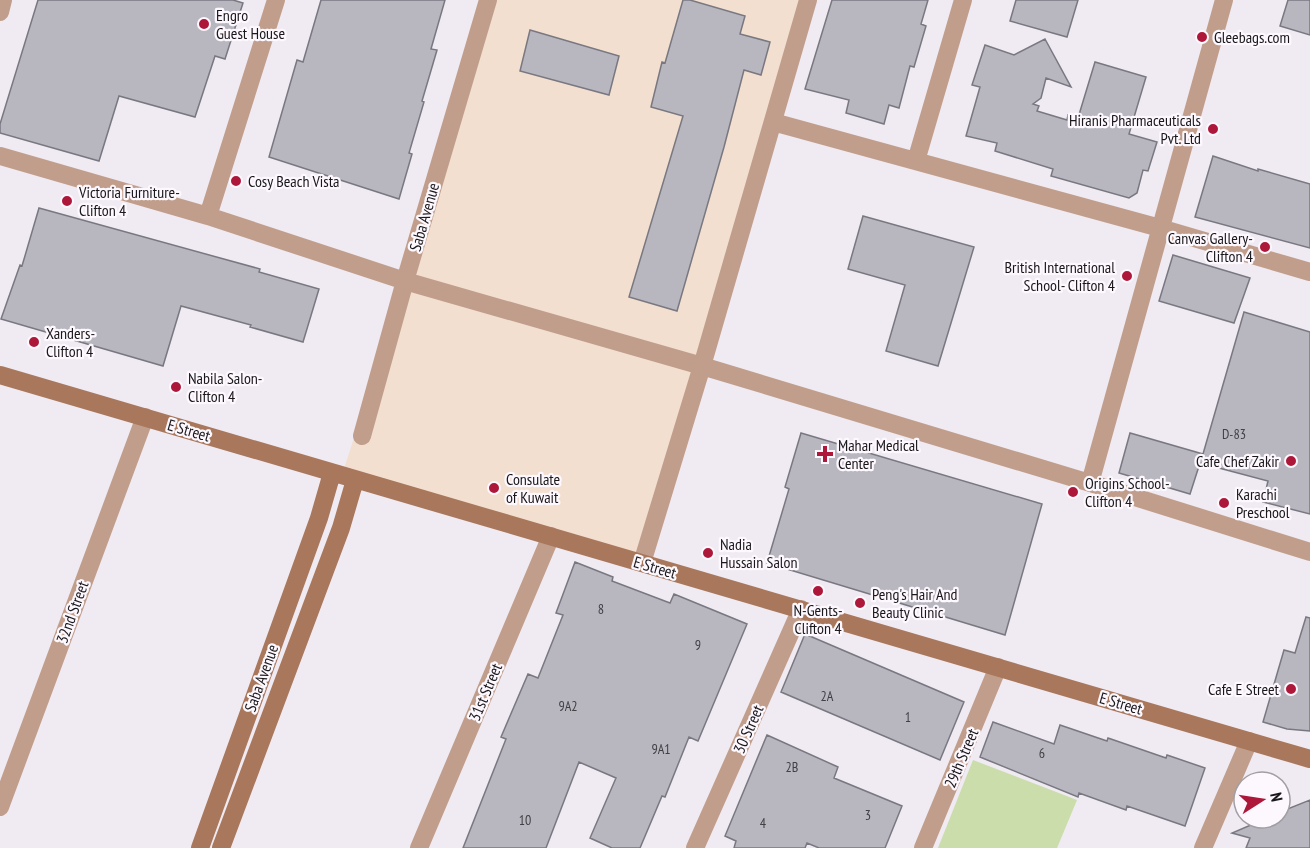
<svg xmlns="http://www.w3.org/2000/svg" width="1310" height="848" font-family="'PT Sans Narrow',sans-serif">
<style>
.commercial{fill:#f2dfcf}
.green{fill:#caddaa}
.building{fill:#b8b7c0;stroke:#797881;stroke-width:1.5}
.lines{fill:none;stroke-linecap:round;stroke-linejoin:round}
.street{stroke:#c19e8b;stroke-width:18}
.secondary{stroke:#a9775b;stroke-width:18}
.poi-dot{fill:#ad183a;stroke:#fdf8fe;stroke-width:2}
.labels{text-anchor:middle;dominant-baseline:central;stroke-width:4.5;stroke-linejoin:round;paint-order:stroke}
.number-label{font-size:14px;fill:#413f44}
.poi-label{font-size:16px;fill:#19171a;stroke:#fdf8fe;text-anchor:start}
.street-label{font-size:16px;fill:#19171a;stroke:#fdf8fe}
</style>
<rect width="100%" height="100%" fill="#f0eaf2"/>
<path class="commercial" d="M488,0H807L642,563L342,475L405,281Z"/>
<path class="green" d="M973,760L1077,800L1057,848H938Z"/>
<path class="building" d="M38,0H233L243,3L225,59L215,56L195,117L119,96L99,161L0,133V124Z
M321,0H445L431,49L437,50L422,101L424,102L409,153L412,154L399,199L269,157L297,60L303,62Z
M683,0H690L745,16L740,34L770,42L761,75L744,70L724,147L677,311L629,297L683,116L651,107L662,62L665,63Z
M832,0H928L921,24L926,26L914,67L910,66L899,108L889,105L884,124L846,113L849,100L805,89Z
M1016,0H1078L1067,37L1010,21Z
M1288,0H1310V35L1280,26Z
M530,30L619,56L609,95L520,71Z
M1045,39L1071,87L1046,78L1041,98L1033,104L1039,106L1037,111L1067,120L1068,115L1078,118L1095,62L1146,77L1129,134L1157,142L1148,171L1143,170L1137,193L1129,198L1051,176L1053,169L995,151L997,143L966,136L980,87L972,85L985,45L1014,55Z
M1213,156L1258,171V169L1310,184V248L1195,217Z
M39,208L260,269L259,272L319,289L303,342L250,327L251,325L181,306L163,366L1,319L20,265L22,266Z
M863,216L974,247L938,366L886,351L905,285L848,269Z
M1173,255L1250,278L1234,323L1159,301Z
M1244,312L1310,332V514L1263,502L1268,481L1200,463L1190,494L1119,473L1130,433L1203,454Z
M801,433L1042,504L1005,635L767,563L789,489L785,487Z
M575,562L613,577L612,581L670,603L674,594L747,624L698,741L689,737L665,797L662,796L640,848H612L590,838L616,778L579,762L546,848H463L506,739L501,737L528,674L538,678L563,615L556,613Z
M1306,617L1310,618V731L1287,729L1263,722L1284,650L1295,653Z
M805,634L964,702L940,760L781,692Z
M993,722L1054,744L1060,725L1107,741L1108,738L1166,758L1167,755L1205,768L1185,826L1127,806L1126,810L1079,793L1078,797L980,757Z
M767,735L838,767L834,778L902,806L885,848H819L807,843L805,848H734L736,841L725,836Z
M1310,800V848H1246L1250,838L1232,833L1267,818H1280V812Z"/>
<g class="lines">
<path class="street" d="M0,12L3,0
M773,122L1160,228L1310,272
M0,156L208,216L405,281L702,366L1090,483L1310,552
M916,161L963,0
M208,216L276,0
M362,436L405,281L488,0
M1090,483L1224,0
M642,563L702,366L808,0
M0,807L145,417
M419,848L551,536
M695,848L801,609
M923,848L998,667
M1203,848L1249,741"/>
<path class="secondary" d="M0,375L1310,759
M200,848L319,518L332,473
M221,848L341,528L355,480"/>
</g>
<g class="poi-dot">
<circle cx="204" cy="24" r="6"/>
<circle cx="1202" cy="37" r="6"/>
<circle cx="1213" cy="129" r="6"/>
<circle cx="236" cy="181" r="6"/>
<circle cx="67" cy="201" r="6"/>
<circle cx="1265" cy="247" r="6"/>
<circle cx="1127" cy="276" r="6"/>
<circle cx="34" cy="342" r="6"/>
<circle cx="176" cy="387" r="6"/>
<path d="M822 445h6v6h6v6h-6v6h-6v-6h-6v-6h6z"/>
<circle cx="1291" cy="461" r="6"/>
<circle cx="494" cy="488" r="6"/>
<circle cx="1073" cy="492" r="6"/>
<circle cx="1224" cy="503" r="6"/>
<circle cx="708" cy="553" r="6"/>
<circle cx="818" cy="591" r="6"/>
<circle cx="860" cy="603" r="6"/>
<circle cx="1291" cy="689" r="6"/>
</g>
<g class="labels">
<g class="number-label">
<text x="1234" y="434">D-83</text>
<text x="601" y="609">8</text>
<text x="698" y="645">9</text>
<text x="827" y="696">2A</text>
<text x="568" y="706">9A2</text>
<text x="908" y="717">1</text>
<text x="661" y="749">9A1</text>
<text x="1042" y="753">6</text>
<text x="792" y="767">2B</text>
<text x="868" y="815">3</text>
<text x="525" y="820">10</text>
<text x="763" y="823">4</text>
</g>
<g class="poi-label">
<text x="216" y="15">Engro<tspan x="216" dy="18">Guest House</tspan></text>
<text x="1214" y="37">Gleebags.com</text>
<text x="1201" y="120" text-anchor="end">Hiranis Pharmaceuticals<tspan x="1201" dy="18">Pvt. Ltd</tspan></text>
<text x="248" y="181">Cosy Beach Vista</text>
<text x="79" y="192">Victoria Furniture-<tspan x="79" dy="18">Clifton 4</tspan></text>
<text x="1253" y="238" text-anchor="end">Canvas Gallery-<tspan x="1253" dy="18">Clifton 4</tspan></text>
<text x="1115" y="267" text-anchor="end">British International<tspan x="1115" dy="18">School- Clifton 4</tspan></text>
<text x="46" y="333">Xanders-<tspan x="46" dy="18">Clifton 4</tspan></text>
<text x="188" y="378">Nabila Salon-<tspan x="188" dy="18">Clifton 4</tspan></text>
<text x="838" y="445">Mahar Medical<tspan x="838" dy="18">Center</tspan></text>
<text x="1279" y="461" text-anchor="end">Cafe Chef Zakir</text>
<text x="506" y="479">Consulate<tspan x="506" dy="18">of Kuwait</tspan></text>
<text x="1085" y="483">Origins School-<tspan x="1085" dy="18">Clifton 4</tspan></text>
<text x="1236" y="494">Karachi<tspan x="1236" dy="18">Preschool</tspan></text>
<text x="720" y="544">Nadia<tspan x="720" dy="18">Hussain Salon</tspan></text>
<text x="872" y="594">Peng's Hair And<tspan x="872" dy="18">Beauty Clinic</tspan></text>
<text x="818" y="610" text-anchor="middle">N-Gents-<tspan x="818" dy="18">Clifton 4</tspan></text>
<text x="1279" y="689" text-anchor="end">Cafe E Street</text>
</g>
<g class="street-label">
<text transform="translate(424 217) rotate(-74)">Saba Avenue</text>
<text transform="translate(189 430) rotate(16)">E Street</text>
<text transform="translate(655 567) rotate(16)">E Street</text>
<text transform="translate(72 612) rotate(-70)">32nd Street</text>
<text transform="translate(261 678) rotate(-70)">Saba Avenue</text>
<text transform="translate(485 692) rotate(-67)">31st Street</text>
<text transform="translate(1121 703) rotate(16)">E Street</text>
<text transform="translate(748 729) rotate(-66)">30 Street</text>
<text transform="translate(961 758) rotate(-67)">29th Street</text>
</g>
</g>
<g transform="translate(1262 800) rotate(78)"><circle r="28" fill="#fdf8fe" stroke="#a29ea3" stroke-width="1.5"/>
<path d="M0-4.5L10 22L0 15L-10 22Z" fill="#ad183a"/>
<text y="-9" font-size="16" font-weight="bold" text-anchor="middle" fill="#19171a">N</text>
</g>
</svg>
